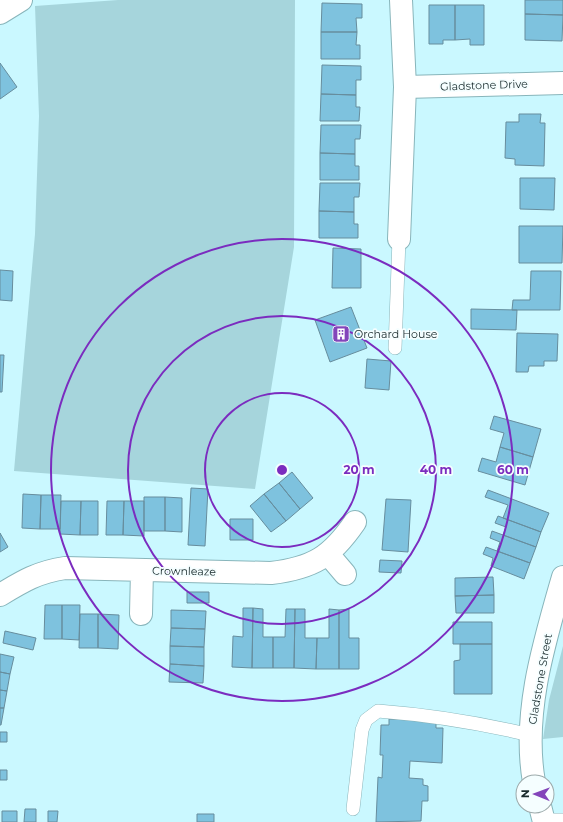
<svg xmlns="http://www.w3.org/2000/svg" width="563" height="822" font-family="Montserrat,sans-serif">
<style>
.green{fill:#a6d5dc}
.building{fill:#7ec2de;stroke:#678d9d}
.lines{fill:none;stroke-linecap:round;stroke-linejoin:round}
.service-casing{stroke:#88b5bb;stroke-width:14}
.minor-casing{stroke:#88b5bb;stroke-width:24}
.service{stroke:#fff;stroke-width:13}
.minor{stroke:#fff;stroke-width:22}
.ring{fill:none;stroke:#7b2cbf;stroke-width:2}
.labels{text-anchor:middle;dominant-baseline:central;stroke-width:3.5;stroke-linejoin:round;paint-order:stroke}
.street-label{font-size:11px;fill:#192b2d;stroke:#f5feff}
.poi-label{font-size:11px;fill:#192b2d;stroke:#f5feff;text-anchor:start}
.centre{fill:#7b2cbf;stroke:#f5feff;stroke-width:2}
.ring-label{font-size:12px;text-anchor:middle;font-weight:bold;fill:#7b2cbf;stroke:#f5feff;stroke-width:3.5;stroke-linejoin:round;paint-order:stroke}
</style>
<rect width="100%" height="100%" fill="#caf8ff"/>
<path class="green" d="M118,0H295L294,247L255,489L14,471L35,234L39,116L35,6Z
M563,646V737L543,739L549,700Z"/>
<path class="building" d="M525,0H563V15L525,14Z
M322,3L362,4V18H356L357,32H321Z
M429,5H455V40H443V44H429Z
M455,5H484V45H470V39L455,40Z
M525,14L563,15L562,41L525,40Z
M321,32H357L356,45H360V59H321Z
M0,63L17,87L0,99Z
M322,65L361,66V80H356V95L321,94Z
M321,94L356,95V107H360L359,121H320Z
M519,114H541L540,123H545L544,166L515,165V159L505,158L506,122H519Z
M321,125H361L360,139H355V154L320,153Z
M320,153L355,154V166H359V180H320Z
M520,178H555L554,210L520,209Z
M320,183H360L359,197H354V212L319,211Z
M319,211L354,212V224H358V238H319Z
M519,226H563L562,263H519Z
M333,248L361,249V288H332Z
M0,270L13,271L12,301L0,300Z
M531,271H561L560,310H512L513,300H530Z
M351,307L367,348L330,362L315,320Z
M471,309L517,310L516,330L471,329Z
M517,333L558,334L557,361H544V366H529L528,372H516Z
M0,355H4L2,392H0Z
M367,359L391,361L389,390L365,388Z
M494,416L541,429L533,457L500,447L504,433L490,429Z
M500,447L533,457L525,485L478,471L482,458L496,462Z
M292,472L313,498L300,509L279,483Z
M279,483L300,509L286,521L264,494Z
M191,488L208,489L205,546L188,545Z
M488,490L549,513L541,532L503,518L508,505L485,497Z
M23,494L41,495L40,529L22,528Z
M264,494L286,521L271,532L250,506Z
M41,495H61L60,529H40Z
M144,497H165V531H144Z
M165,497L182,498V532L165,531Z
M386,499L411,500L408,552L382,550Z
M61,501H81L80,535L60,534Z
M81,501H98V535H80Z
M107,501H124L123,535H106Z
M124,501H144V536L123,535Z
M498,516L541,532L536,547L503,535L506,527L495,523Z
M230,519H253V540H230Z
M492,531L536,547L530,563L497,551L500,542L490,538Z
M0,533L8,547L0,552Z
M486,547L530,563L524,579L491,566L493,558L483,554Z
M380,560L402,561L401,573L379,572Z
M493,577L494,595L455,596V578Z
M187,592H209V603H187Z
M494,595V613H456L455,596Z
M45,605H62V639H44Z
M62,605H80L79,640L62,639Z
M243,608H253L252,668L232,667L233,636L243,637Z
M253,608L263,609V637H273V668H252Z
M286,609H295L294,668H273V637H285Z
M295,609H305V638H317L316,669L294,668Z
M329,609L339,610V669H316L317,638H329Z
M349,609V638H359V669H339V610Z
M171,610L206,611L205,629L171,628Z
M80,614H98V648H79Z
M98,614L119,615L118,649L98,648Z
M453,622H492V644H453Z
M171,628L205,629L204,647L170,646Z
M5,631L36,638L33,650L3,643Z
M460,644H492V694H454V661L460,660Z
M170,646L204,647V666L170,664Z
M0,654L14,657L10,674L0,672Z
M170,664L204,666L203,683L169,682Z
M0,672L10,674L7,691L0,690Z
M0,690L7,691L4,708H0Z
M0,708H4L1,725H0Z
M389,719L436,721V728H443L442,763L410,761L409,778L423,779V785L428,786V801H422L421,821L376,822L378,777L382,778L383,755H380L381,725H389Z
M0,732H7V742H0Z
M0,770H7V780H0Z
M25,809H36V822H24Z
M2,811H17V822H2Z
M48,811H58L57,822H48Z
M197,814H214V822H197Z"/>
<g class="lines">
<defs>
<path id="service" d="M395,348L399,239
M353,809L362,730L366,720L378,711C430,715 480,723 530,735
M544,820H563"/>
<path id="minor" d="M401,0L405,87
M0,13L21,0
M399,239L405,87L563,83
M328,554L345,574
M0,595C23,581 38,572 65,568L271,573C313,568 331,557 355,522
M141,614L142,570
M534,782C522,714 544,643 563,577
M540,806L544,822"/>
</defs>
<use href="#service" class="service-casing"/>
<use href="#minor" class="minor-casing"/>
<use href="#service" class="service"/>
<use href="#minor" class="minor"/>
</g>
<g class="ring">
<circle cx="282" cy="470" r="77"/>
<circle cx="282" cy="470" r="154"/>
<circle cx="282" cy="470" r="231"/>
</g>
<defs>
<symbol id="building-square" viewBox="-11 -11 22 22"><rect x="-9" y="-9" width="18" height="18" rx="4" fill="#8345ba" stroke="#f5feff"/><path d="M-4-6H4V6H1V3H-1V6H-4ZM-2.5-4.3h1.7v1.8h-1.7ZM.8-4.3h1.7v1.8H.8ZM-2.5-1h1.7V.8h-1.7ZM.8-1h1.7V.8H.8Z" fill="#fff"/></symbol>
</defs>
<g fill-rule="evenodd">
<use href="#building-square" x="331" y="324" width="20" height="20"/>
</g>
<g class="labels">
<g class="street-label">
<text transform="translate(484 85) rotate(-2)">Gladstone Drive</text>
<text transform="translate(184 571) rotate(1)">Crownleaze</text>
<text transform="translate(540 679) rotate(-80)">Gladstone Street</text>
</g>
<g class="poi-label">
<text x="354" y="334">Orchard House</text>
</g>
</g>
<circle cx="282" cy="470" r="6" class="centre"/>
<g class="ring-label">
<text x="359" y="474">20 m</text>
<text x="436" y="474">40 m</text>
<text x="513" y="474">60 m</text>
</g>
<g transform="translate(535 794) rotate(271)"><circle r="19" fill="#f5feff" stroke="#9daaab"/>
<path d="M0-3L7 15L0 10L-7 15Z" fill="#8345ba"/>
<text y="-6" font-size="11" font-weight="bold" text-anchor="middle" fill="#192b2d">N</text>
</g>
</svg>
